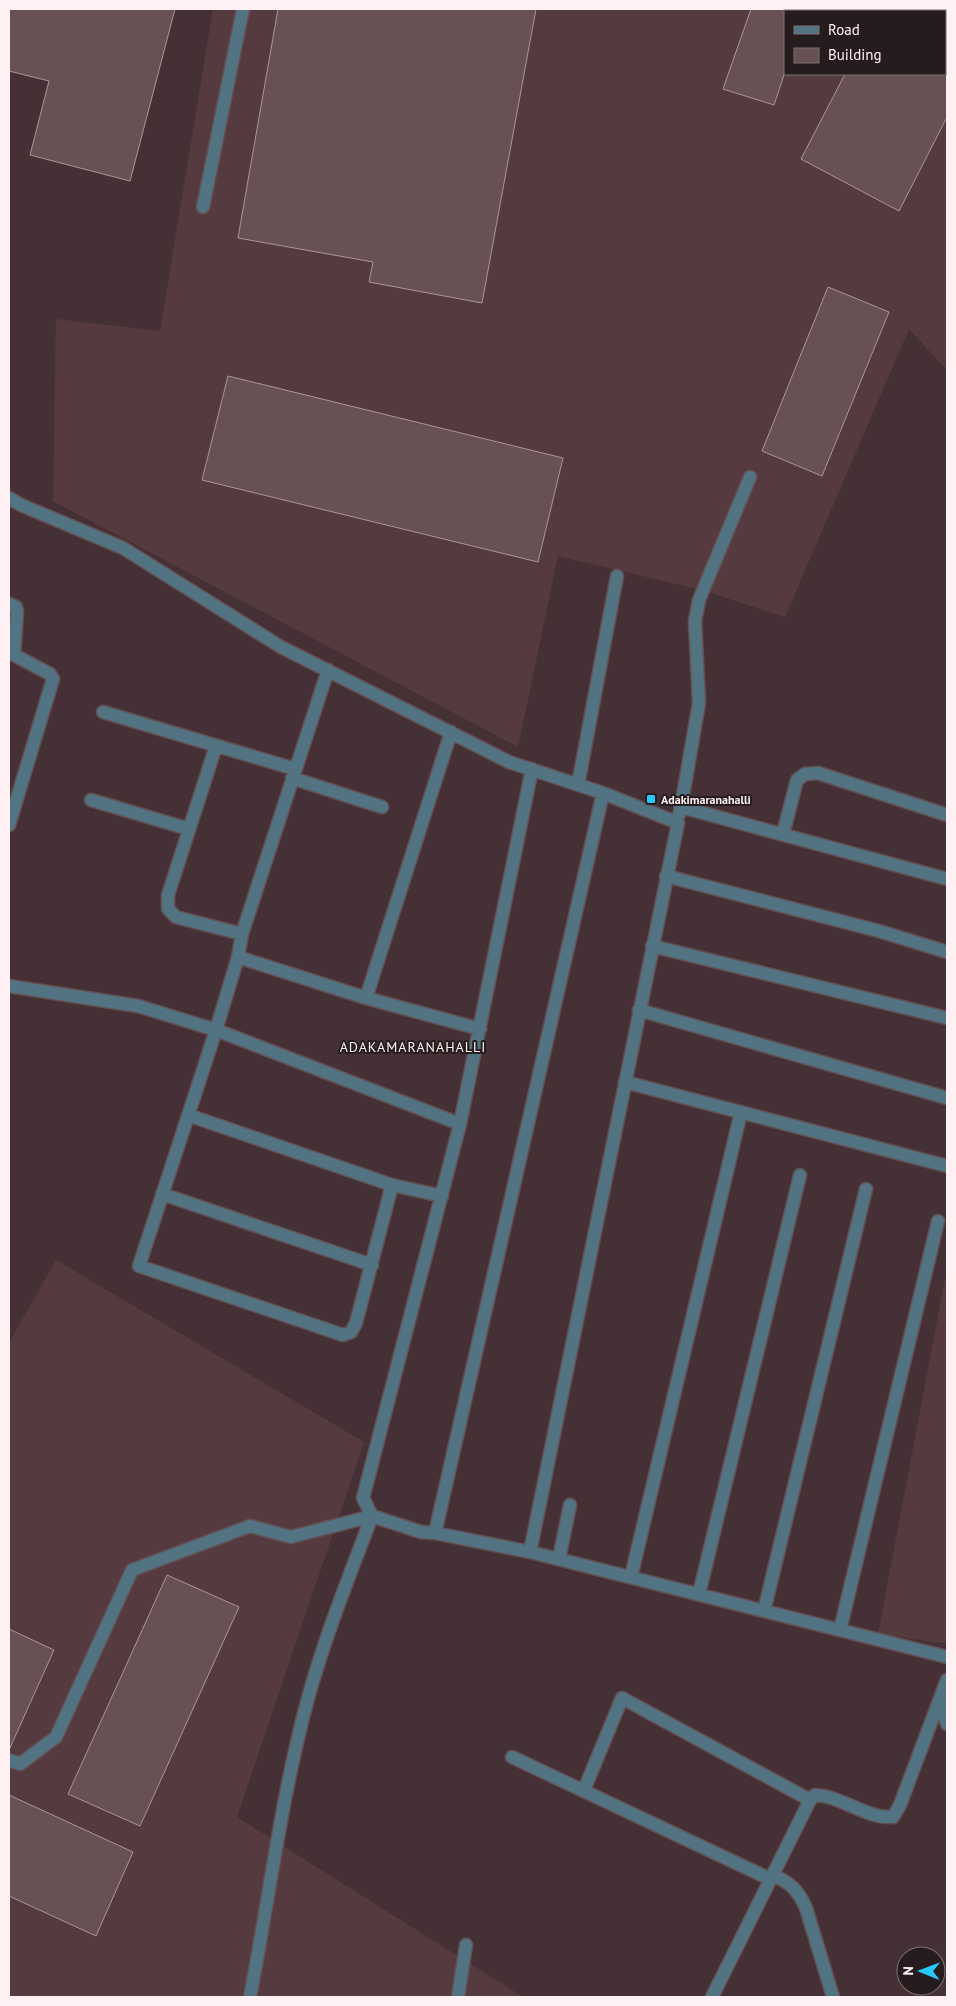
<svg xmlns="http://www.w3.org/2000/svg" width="956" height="2006" font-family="'PT Sans',sans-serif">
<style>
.built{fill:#553b40;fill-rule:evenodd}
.building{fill:#675155;stroke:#ad9599}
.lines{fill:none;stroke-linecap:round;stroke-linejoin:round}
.minor-casing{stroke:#635053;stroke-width:15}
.minor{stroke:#527381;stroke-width:12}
.poi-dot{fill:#28c8ff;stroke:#261c1e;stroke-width:2}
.labels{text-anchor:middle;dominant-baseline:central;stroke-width:4;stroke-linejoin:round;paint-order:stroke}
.poi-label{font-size:12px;font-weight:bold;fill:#fff1f3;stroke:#261c1e;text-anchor:start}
.neighbourhood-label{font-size:14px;letter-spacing:1px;fill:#fff1f3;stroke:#261c1e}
</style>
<rect width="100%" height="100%" fill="#453135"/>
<path class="built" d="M213,9H947V370L909,329L785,617L702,590L558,556L518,747L53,501L56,319L160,331ZM785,11H945V74H785Z
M56,1260L364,1442L237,1817L523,1997H9V1343Z
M947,1268V1644L878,1634Z"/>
<path class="building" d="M9,9H175L130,181L30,155L49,81L9,71Z
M278,9H536L482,303L369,282L373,262L238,238Z
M751,9H785V72L774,105L723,89Z
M845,74H947V117L899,211L801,159Z
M828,287L889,312L822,476L762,451Z
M228,376L563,458L538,562L202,480Z
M167,1575L239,1607L140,1826L68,1794Z
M9,1629L54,1650L9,1750Z
M9,1795L133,1852L96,1936L9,1896Z"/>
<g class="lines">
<defs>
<path id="minor" d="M203,207L243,9
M9,498L21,505L123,548L281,647L509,762L603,793L678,823L530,1552L947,1657
M9,604L16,607L17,612L14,655L50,674L53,679L9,825
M328,670L242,934L238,957L216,1030L139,1266L343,1335L351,1332L356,1323L392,1185
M103,712L295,769
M216,746L168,895V909L176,917L242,934
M532,769L460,1124L363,1498L372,1516L421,1532L435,1533L603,793
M292,778L382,807
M578,785L617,576
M91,800L189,829
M681,807L699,703L695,621L699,600L750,477
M679,815L681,807L947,879
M783,834L797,780L805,774L818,773L947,815
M666,876L879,931L947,952
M652,946L947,1018
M238,957L366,998L480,1029
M9,986L138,1006L216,1030L460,1124
M366,998L451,732
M639,1010L947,1098
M625,1082L947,1166
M188,1115L392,1185L442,1196
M162,1194L372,1265
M435,1533L530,1552
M559,1559L570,1505
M631,1577L741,1112
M699,1594L800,1175
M764,1611L866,1189
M840,1630L938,1221
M940,1700L947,1724
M512,1757L770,1879
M9,1760L20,1764L56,1737L132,1570L250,1526L291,1537L372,1516
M584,1790L622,1698L810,1800
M772,1875C790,1882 798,1890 806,1908L833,1997
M250,1997C269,1899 281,1799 307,1702C324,1639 349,1577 372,1516
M458,1997L466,1945
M712,1997L810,1800L815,1795C842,1796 866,1819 893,1817L900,1805L947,1680"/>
</defs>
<use href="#minor" class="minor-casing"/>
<use href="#minor" class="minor"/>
</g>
<rect class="poi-dot" x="646" y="794" width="10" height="10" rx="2.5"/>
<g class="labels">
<g class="poi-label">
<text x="661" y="799">Adakimaranahalli</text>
</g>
<g class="neighbourhood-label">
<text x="413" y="1047">ADAKAMARANAHALLI</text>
</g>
</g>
<rect width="956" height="2006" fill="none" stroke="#fff1f3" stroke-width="20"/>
<rect x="784" y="10" width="162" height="65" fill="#261c1e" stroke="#7d7173"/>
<rect x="794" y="26" width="25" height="8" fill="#527381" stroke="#7d7173"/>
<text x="828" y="35" font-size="15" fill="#fff1f3">Road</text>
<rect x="794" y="48" width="25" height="15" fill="#675155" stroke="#7d7173"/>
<text x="828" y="60" font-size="15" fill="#fff1f3">Building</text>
<g transform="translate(921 1971) rotate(271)"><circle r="24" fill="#261c1e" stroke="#7d7173"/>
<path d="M0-4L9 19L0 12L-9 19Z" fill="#28c8ff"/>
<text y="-8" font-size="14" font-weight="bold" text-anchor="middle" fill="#fff1f3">N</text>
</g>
</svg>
